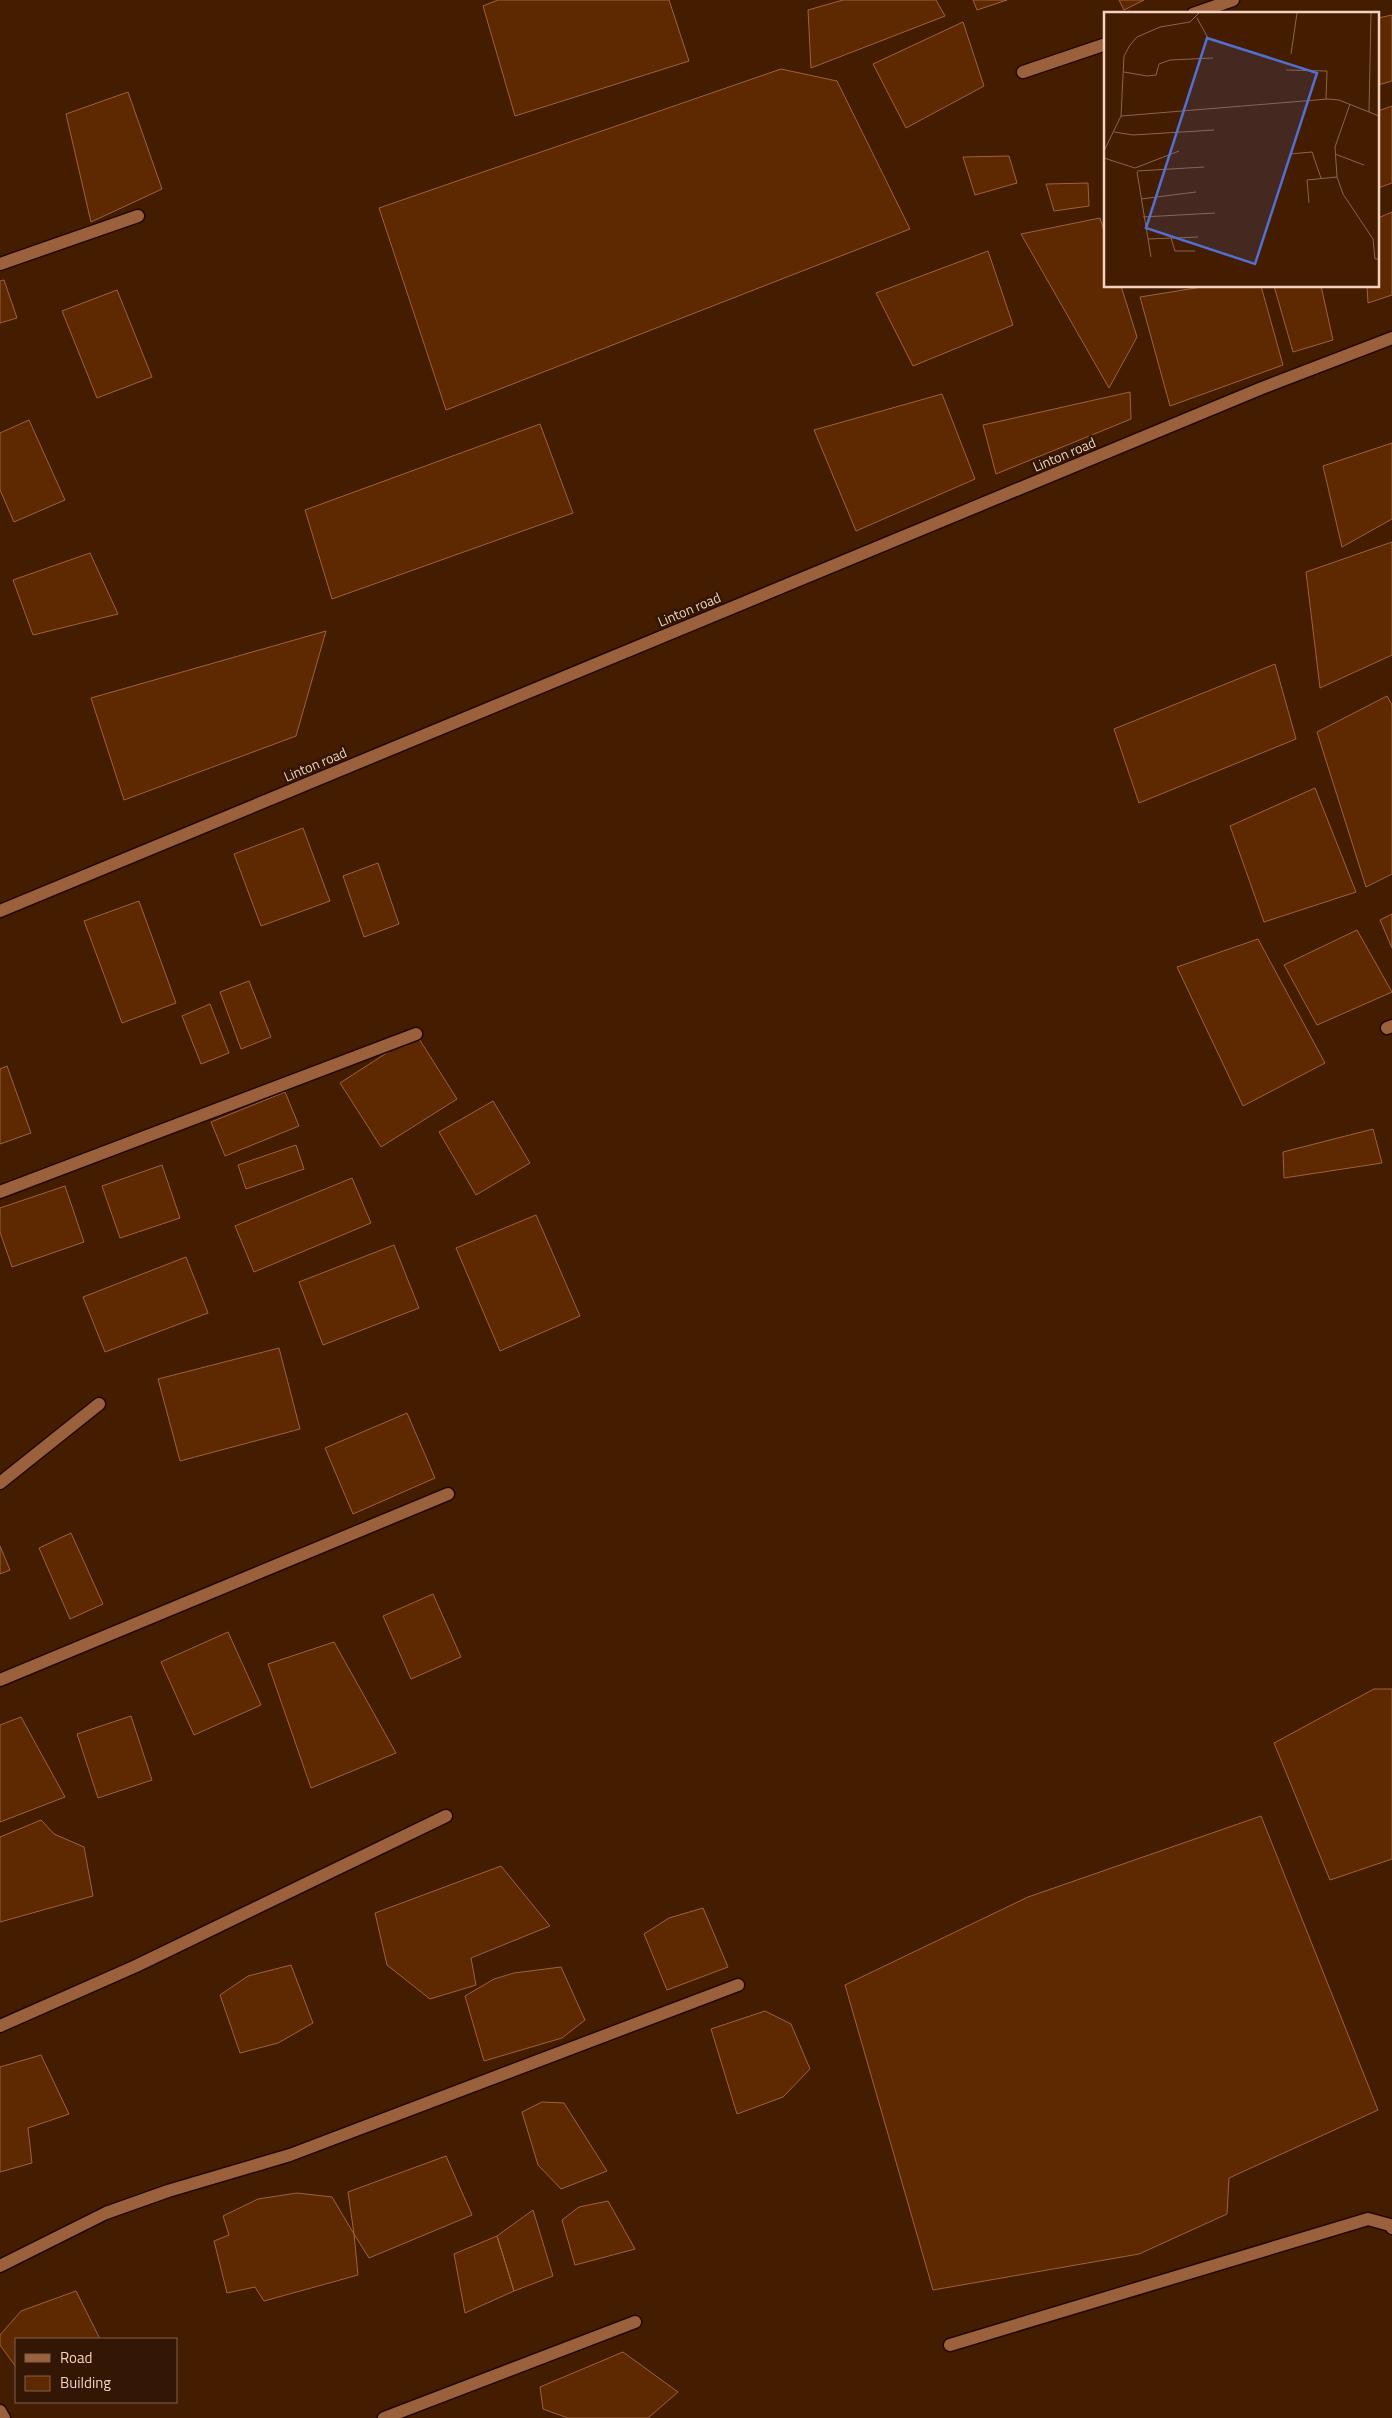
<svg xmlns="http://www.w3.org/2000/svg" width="1392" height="2418" font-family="'Titillium Web',sans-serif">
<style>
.building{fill:#5e2900;stroke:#9c623e}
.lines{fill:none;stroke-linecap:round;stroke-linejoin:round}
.lane-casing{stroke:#230800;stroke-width:15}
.street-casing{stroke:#230800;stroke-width:15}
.lane{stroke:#9b613d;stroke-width:12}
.street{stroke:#9b613d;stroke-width:12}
.labels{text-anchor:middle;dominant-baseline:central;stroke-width:5;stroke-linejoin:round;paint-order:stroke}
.street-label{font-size:14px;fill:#f3d2bf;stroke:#331604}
.inset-road{fill:none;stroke:#8a654c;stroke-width:1}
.view{fill:#526fd2;fill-opacity:0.15;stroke:#526fd2;stroke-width:2.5}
.inset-edge{fill:none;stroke:#f3d2bf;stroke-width:2.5}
</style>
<rect width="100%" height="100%" fill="#441c00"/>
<path class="building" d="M498,0H669L689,61L515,116L483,6Z
M843,0H936L945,16L811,68L808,10Z
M973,0H1007L977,10Z
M1119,0H1144L1124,10Z
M1392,15V81L1378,85V18Z
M963,22L984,86L906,128L873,64Z
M781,69L837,81L910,229L446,410L379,208Z
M128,92L162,189L91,222L66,114Z
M1392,106V183L1378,188V111Z
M1009,156L1017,183L975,195L963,157Z
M1088,183L1089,206L1054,211L1046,184Z
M1392,212V295L1368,303L1367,286H1378V218Z
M1100,218L1106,237V286H1121L1137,337L1109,388L1021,234Z
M988,251L1013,325L913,366L876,293Z
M4,280L17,318L0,323V281Z
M1208,286H1261L1283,365L1170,406L1140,297Z
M1274,286H1321L1333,340L1293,352Z
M117,290L152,377L97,398L62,311Z
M1130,392L1131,419L996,474L983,425Z
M942,394L975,479L856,531L814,430Z
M29,420L65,500L14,522L0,490V433Z
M540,424L573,513L332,599L305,510Z
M1392,443V519L1342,547L1323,466Z
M1392,542V655L1320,688L1306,572Z
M90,553L118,614L33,635L13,580Z
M326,631L296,736L124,800L91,698Z
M1275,664L1296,739L1139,803L1114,729Z
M1387,696L1392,705V874L1366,887L1317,732Z
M1315,788L1356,892L1264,922L1230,826Z
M303,828L330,901L261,926L234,854Z
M378,863L399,924L364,937L343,876Z
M139,901L176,1003L122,1023L84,921Z
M1392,914V948L1380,920Z
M1357,930L1392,992L1317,1025L1284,965Z
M1258,939L1325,1063L1243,1106L1177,967Z
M249,981L271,1037L241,1049L220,992Z
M210,1004L229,1053L201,1064L182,1016Z
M416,1034L457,1099L381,1147L340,1083Z
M7,1066L31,1133L0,1144V1069Z
M285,1092L299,1126L225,1156L211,1122Z
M493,1101L530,1163L476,1195L439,1132Z
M1373,1129L1382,1163L1284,1178L1283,1152Z
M296,1145L304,1169L246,1189L238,1165Z
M162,1165L180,1218L120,1238L102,1186Z
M352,1178L371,1223L254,1272L235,1226Z
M65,1186L84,1242L12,1267L0,1232V1208Z
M536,1215L580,1316L500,1351L456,1248Z
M394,1245L419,1308L323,1345L299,1282Z
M186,1257L208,1313L105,1352L83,1297Z
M279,1348L300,1429L180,1461L158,1379Z
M407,1413L435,1478L353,1514L325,1448Z
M71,1533L103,1604L70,1619L39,1548Z
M0,1546L10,1570L0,1574Z
M433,1594L461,1657L411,1679L383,1616Z
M228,1632L261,1705L194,1735L161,1662Z
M334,1642L396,1753L311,1788L268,1664Z
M1374,1689H1392V1859L1330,1880L1274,1743Z
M131,1716L152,1780L98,1798L77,1734Z
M21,1717L65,1797L0,1822V1725Z
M1261,1816L1378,2110L1229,2178L1227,2214L1139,2254L933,2290L845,1985L1028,1897Z
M41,1820L54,1834L84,1847L93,1896L0,1922V1837Z
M501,1866L550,1926L471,1958L476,1985L430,1999L387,1965L375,1913Z
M703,1908L728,1967L667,1990L644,1934L669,1918Z
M291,1965L313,2023L278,2043L240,2053L220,1995L248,1976Z
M561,1967L585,2020L562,2038L484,2061L465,1996L494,1979L514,1973Z
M765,2011L791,2024L810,2069L783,2097L737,2114L711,2029Z
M41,2055L69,2114L28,2128L32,2163L0,2172V2067Z
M542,2102L564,2103L607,2171L561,2189L538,2165L522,2112Z
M446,2156L472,2215L369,2258L354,2234L348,2192Z
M297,2193L332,2197L354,2234L358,2275L264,2301L255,2287L227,2293L214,2241L229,2235L223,2216L258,2199Z
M608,2201L635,2249L575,2265L562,2220L579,2207Z
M533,2210L553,2276L514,2291L497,2236Z
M497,2236L514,2291L465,2313L454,2254Z
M76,2291L100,2339H16V2367L0,2345V2335L21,2311Z
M623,2352L678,2392L648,2418H568L543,2409L540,2387Z"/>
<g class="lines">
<defs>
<path id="lane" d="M950,2345L1368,2219L1390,2225L1392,2228"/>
<path id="street" d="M1193,14L1233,0
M1023,72L1106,44
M0,264L138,216
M0,911L1262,388L1392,338
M1387,1028L1392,1026
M0,1192L416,1034
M0,1483L99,1404
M0,1680L448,1494
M0,2026L136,1966L446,1816
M0,2266L106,2213L168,2191L290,2155L738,1985
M0,2411L4,2418
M384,2418L635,2322"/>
</defs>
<use href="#lane" class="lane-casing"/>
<use href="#street" class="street-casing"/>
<use href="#lane" class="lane"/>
<use href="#street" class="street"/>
</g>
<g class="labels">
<g class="street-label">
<text transform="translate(1064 454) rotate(-23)">Linton road</text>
<text transform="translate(689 609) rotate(-23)">Linton road</text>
<text transform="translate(315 764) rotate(-23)">Linton road</text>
</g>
</g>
<g transform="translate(1104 12)">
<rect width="275" height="275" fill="#441c00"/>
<path class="inset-road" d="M93,6L104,26M187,42L193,1M182,58L223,59L222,87M20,60L43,64L52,63L55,52L66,48L109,46M246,92L231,135L233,165L239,182L269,227L271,247H275M265,100L267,1M17,104L20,44L26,33L33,25L56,15L86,10L95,1M10,120L29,123L110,118M0,139L17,104L224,87L235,88L275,104M186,142L208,140L217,166M231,142L260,153M0,146L31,156L75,139M33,159L100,155M33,160L47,245M37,187L92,180M205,191L203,168L233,165M39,205L111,201M67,226L71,239H91M44,227L94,225"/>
<path class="view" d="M103,26L213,61L151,252L42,216Z"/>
<rect width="275" height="275" class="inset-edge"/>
</g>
<rect x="15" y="2338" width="162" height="65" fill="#331604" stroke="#80614f"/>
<rect x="25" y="2354" width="25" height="8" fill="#9b613d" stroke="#80614f"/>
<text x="60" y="2363" font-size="15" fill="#f3d2bf">Road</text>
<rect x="25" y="2376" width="25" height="15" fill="#5e2900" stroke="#80614f"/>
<text x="60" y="2388" font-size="15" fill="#f3d2bf">Building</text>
</svg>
